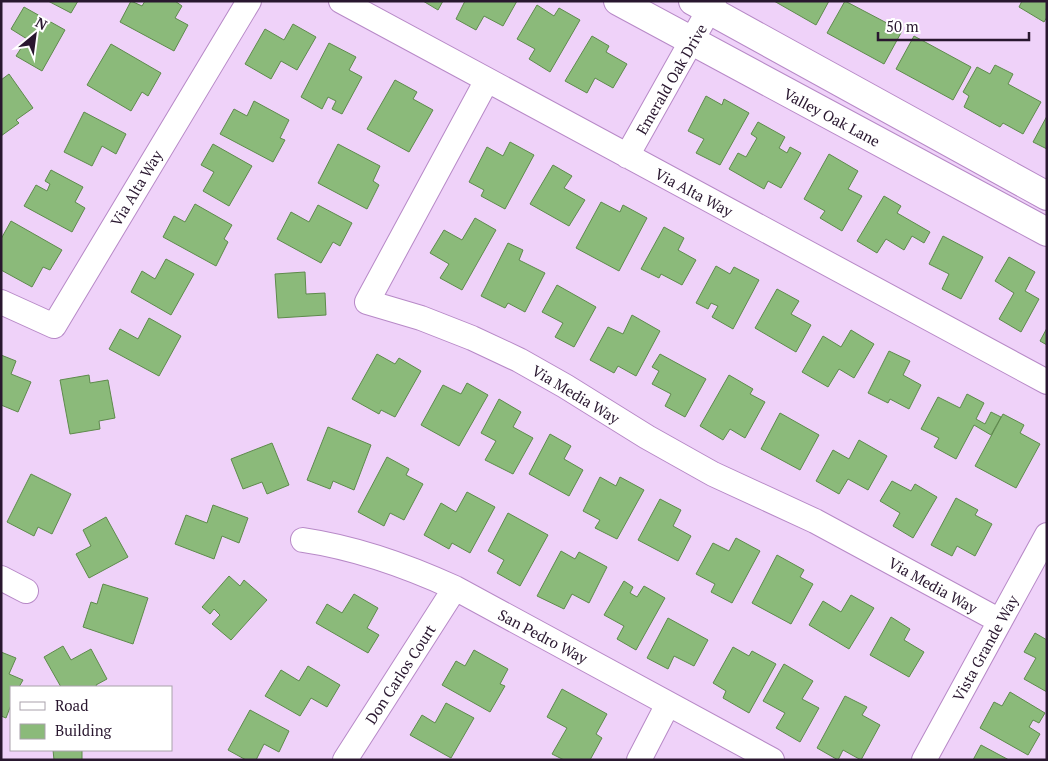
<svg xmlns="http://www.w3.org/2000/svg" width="1048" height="761" font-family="'PT Serif',serif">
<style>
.building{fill:#8bba7a;stroke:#5e8a4c}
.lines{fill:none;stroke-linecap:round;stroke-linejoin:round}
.street-casing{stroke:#b789c7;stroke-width:26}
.secondary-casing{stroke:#b789c7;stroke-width:30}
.street{stroke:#fff;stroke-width:24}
.secondary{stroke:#fff;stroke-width:28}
.labels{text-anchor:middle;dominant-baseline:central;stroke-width:4;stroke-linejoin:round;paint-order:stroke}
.street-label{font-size:15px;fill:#29172f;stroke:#fff}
</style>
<rect width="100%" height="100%" fill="#efd2f9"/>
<path class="building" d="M48,1H78L71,13Z
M131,1L142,6L145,1H175L182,6L175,18L188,25L174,51L120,22Z
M423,1H443L438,10Z
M465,1H517L503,26L484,16L476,30L456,19Z
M774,1H829L816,25Z
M845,1L902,31L884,64L827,33Z
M1022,1H1047V17L1044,22L1019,7Z
M537,5L554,16L559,8L580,20L550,72L529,59L535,49L517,39Z
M24,7L65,30L42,71L16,56L27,39L11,29Z
M293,24L316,37L297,70L281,61L271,79L245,64L265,29L284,40Z
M592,36L609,46L606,52L627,64L613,88L595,78L587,93L565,81Z
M914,36L971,67L953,100L896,69Z
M329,43L356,57L349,70L362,77L342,114L332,109L336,101L328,97L322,109L301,97Z
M111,44L161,73L148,96L142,92L131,111L87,85Z
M995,65L1013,74L1008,84L1041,102L1023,134L1003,123L1000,127L964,107L969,96L963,92L977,67L990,74Z
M9,74L33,108L16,120L19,123L1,136V80Z
M395,80L417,92L413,99L433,110L409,152L367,129Z
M706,96L722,105L724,99L749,113L720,165L696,153L704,139L688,131Z
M254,101L289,120L280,138L285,140L273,162L220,134L234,109L247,116Z
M84,112L126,134L116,154L102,146L92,166L64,152Z
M1047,116V149L1033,142Z
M758,122L785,137L779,148L787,153L790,147L801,153L781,188L768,181L764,189L729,169L738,153L746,157L757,138L751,134Z
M510,142L534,155L505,209L481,196L484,190L469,182L487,147L503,156Z
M213,144L252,166L229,206L203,191L214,172L201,165Z
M338,144L380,166L373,181L379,185L367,209L318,183Z
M829,154L858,171L848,189L862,196L842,231L820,218L825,211L804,199Z
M553,165L572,176L564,188L585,200L569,226L530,204Z
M51,170L83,187L75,202L85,208L72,232L24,206L36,185L47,191L50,184L45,181Z
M884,196L901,206L897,213L930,232L924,243L912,236L904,250L886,239L877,253L857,241Z
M601,202L620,212L623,205L647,218L619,271L576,248Z
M195,204L232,225L224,239L228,242L216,266L163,237L174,216L185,222Z
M318,205L352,223L340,246L333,242L321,263L277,239L291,212L309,222Z
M475,218L496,230L462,290L440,278L449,264L430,253L444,230L462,240Z
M11,221L62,250L50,270L43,267L32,287L1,270V239Z
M664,227L684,238L678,250L696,260L682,285L661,274L659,278L641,269Z
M943,236L983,257L961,299L942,289L949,274L929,264Z
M508,243L523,250L519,260L545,273L525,312L508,303L505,308L481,296Z
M1009,257L1035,272L1025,291L1039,299L1021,332L999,319L1014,293L995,281Z
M166,259L194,274L171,315L131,292L142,271L155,279Z
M716,266L730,274L734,267L759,280L733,329L712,317L718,306L711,303L708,309L696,303Z
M305,272L306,294L325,293L326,315L278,318L275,274Z
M557,285L596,307L574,347L555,337L563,323L542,312Z
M777,289L799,301L791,314L811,325L796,352L755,328Z
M632,315L660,331L636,376L618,366L614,373L590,360L608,327L623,334Z
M149,318L181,336L159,376L109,349L120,329L138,339Z
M1047,328V345L1040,341Z
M851,330L874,344L854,378L839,369L828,387L802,372L823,336L841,347Z
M889,351L910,361L903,375L921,385L909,409L890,399L888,403L868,393Z
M377,354L395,364L399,358L421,371L395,417L381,410L379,414L352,399Z
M660,354L706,379L685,417L665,406L671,394L652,384L659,371L652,367Z
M1,355L16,361L11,374L31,382L18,412L1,405Z
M89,375L90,383L108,380L115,418L99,421L100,429L70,434L60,380Z
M729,375L753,389L750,394L765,402L745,438L730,429L723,440L700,426Z
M467,383L488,395L459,446L421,425L443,385L461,394Z
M967,394L984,403L976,419L985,424L991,412L1001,417L991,435L974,425L956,459L934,447L939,438L921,429L938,397L960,408Z
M499,399L521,412L513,427L533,438L513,474L485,460L496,441L481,433Z
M780,413L819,435L800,470L761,449Z
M1003,414L1024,425L1020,433L1040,444L1016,488L975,466Z
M328,427L371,445L354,490L333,481L330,489L307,480Z
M550,434L571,446L564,459L583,470L569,496L529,474Z
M859,440L887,456L868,490L848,479L839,494L816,481L833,450L849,459Z
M272,443L289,485L267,494L262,482L243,489L231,459Z
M387,457L409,469L406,475L423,484L404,520L390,513L384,526L358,512Z
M31,474L71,494L52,534L38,527L34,536L7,522Z
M600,477L616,486L620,477L644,490L617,539L595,528L600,520L583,511Z
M892,481L911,491L915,484L937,497L913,538L893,526L900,513L880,501Z
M467,492L495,507L470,553L452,543L449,549L424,535L441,503L456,512Z
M956,498L978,510L975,515L992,524L975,556L957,546L952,556L931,545Z
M660,499L681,510L673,526L691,536L678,561L638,540Z
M213,505L248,518L239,543L222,536L214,559L175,544L186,515L207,523Z
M508,513L548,535L520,586L497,573L504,560L488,551Z
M106,517L128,557L89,578L76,554L91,546L83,530Z
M736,538L760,551L732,603L711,592L715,584L696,574L713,543L729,551Z
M561,551L575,559L579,552L607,567L589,603L572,594L564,609L537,596Z
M777,555L804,570L800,577L813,584L791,624L752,603Z
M229,576L240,586L244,580L267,600L231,640L212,624L220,615L214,609L210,614L202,607Z
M624,581L633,587L630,593L637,597L644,586L665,598L636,650L617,639L624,626L604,615Z
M103,584L148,598L133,644L83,627L91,602L97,604Z
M354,594L378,608L367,628L379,635L368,653L316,623L327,604L342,613Z
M851,595L874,608L849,649L809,625L823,601L841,612Z
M891,617L910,629L904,640L924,652L909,677L870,655Z
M668,618L708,640L694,666L674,656L668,669L647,658Z
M1035,633L1047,640V692L1024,679L1036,658L1024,652Z
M63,646L71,660L91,649L107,679L96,685L97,687H61L44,657Z
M733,647L749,656L752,651L776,664L749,713L723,698L726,691L713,683Z
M474,650L508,669L500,684L505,686L490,712L442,685L456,661L465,666Z
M1,652L16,658L9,674L23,680L19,687H11V705L6,718L1,716Z
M784,664L813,681L802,699L819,708L800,742L776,728L785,713L763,701Z
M308,666L340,685L327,707L311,698L300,716L265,696L281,670L299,681Z
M562,689L607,714L596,734L602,738L590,760H564L552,754L567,728L547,717Z
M1010,692L1045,713L1039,723L1033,720L1029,727L1040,734L1028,755L980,728L994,702L1002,706Z
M845,696L867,707L862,715L880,725L861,760L843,750L838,760L817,748Z
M446,703L474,718L451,758L410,735L422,715L435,723Z
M250,710L289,731L279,752L264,744L256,760H246L228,750Z
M981,745L1009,760H973Z
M53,750H82V760H54Z"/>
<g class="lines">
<defs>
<path id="street" d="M341,1L1047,382
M487,80L367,302L421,318L472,338L519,360L565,386L647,437L713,474L815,521L1000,621
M627,156L714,1
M1,302L54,326L249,1
M303,540C357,548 405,565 455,588L772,760
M1,578L26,591
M345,760L455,588
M639,760L668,704
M924,760L1047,535"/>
<path id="secondary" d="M618,1L1047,232
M693,1L1047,196"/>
</defs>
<use href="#street" class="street-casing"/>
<use href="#secondary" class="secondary-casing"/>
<use href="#street" class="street"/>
<use href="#secondary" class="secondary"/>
</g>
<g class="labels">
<g class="street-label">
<text transform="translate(671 79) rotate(-60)">Emerald Oak Drive</text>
<text transform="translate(832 117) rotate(28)">Valley Oak Lane</text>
<text transform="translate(136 188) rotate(-59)">Via Alta Way</text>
<text transform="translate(694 192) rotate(28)">Via Alta Way</text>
<text transform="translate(576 394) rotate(31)">Via Media Way</text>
<text transform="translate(933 585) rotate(29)">Via Media Way</text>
<text transform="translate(543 636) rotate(28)">San Pedro Way</text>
<text transform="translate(985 648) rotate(-61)">Vista Grande Way</text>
<text transform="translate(400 674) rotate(-57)">Don Carlos Court</text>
</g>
</g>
<rect width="1048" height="761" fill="none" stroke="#29172f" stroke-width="5"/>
<rect x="10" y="686" width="162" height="65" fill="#ffffff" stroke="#a9a2ac"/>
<rect x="20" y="702" width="25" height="8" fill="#ffffff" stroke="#a9a2ac"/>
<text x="55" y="711" font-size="15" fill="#29172f">Road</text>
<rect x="20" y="724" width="25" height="15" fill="#8bba7a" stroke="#a9a2ac"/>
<text x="55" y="736" font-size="15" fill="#29172f">Building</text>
<g transform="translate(35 35) rotate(29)" stroke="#ffffff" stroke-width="4" paint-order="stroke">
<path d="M0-4L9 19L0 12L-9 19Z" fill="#29172f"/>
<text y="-8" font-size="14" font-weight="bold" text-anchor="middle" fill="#29172f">N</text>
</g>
<path d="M878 32v8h151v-8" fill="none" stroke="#29172f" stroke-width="2.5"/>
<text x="886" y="32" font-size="15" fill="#29172f" stroke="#ffffff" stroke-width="4" paint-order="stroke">50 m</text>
</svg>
